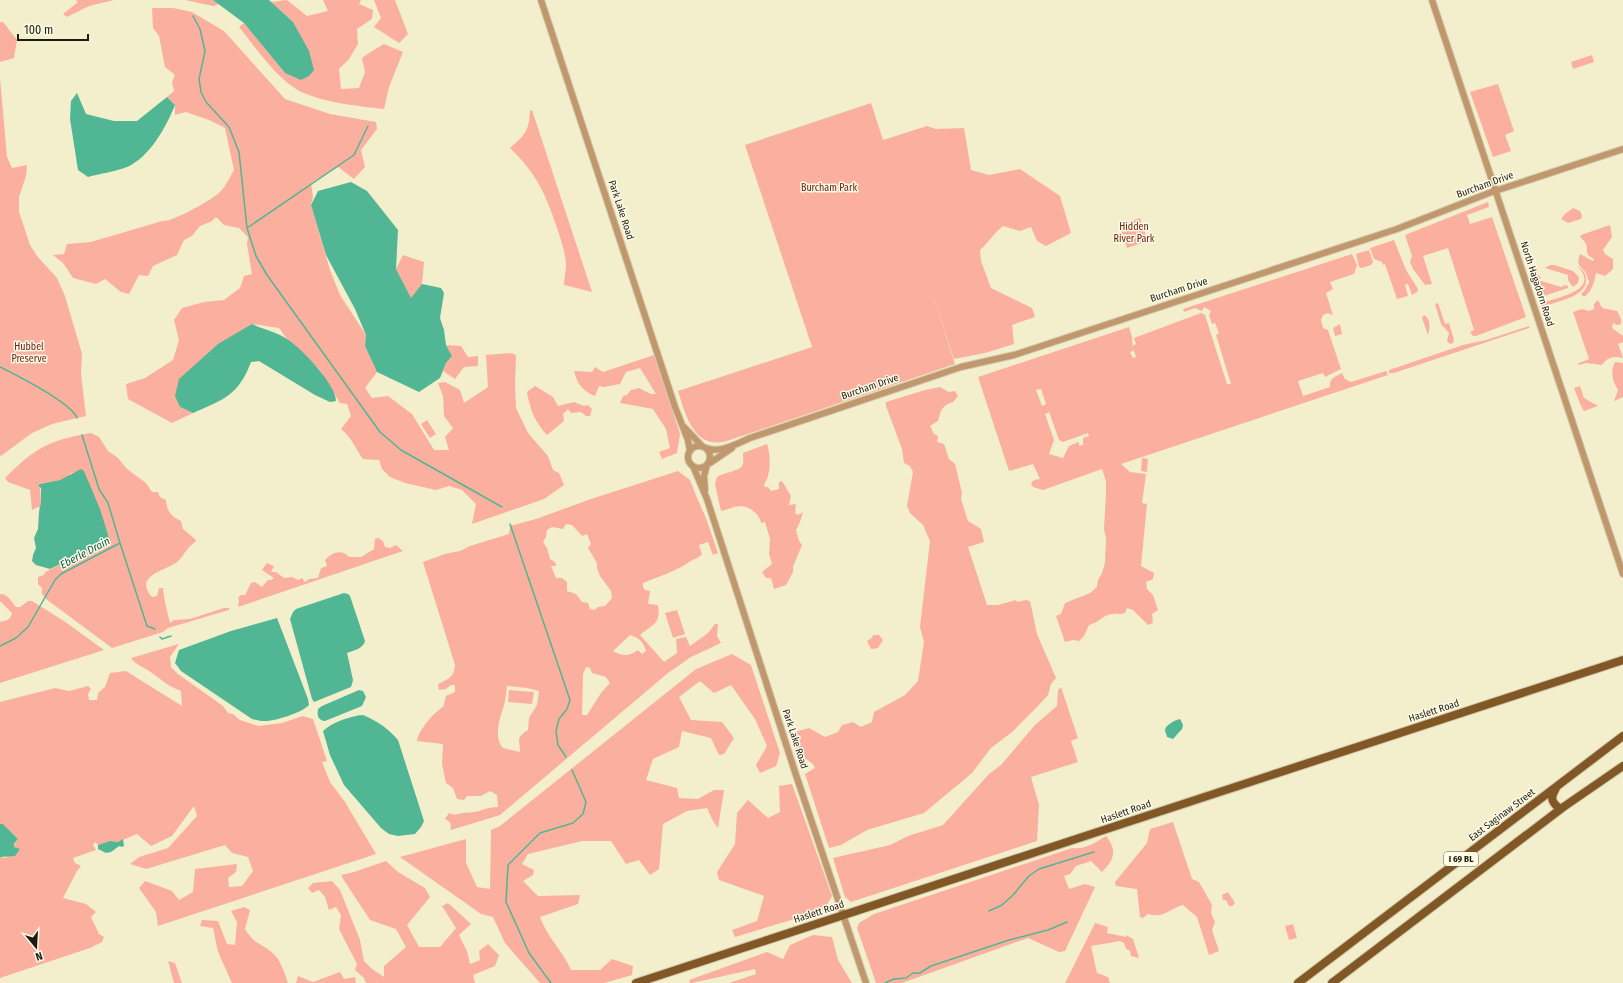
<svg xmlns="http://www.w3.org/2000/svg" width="1623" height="983" font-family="'Fira Sans Condensed',sans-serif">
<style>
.green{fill:#fbb09f;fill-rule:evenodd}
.water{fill:#50b693}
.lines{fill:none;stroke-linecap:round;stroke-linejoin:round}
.stream{stroke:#50b693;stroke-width:1.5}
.minor-casing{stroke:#d1ccae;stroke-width:8}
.major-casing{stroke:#d1ccae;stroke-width:10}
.minor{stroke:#c1976d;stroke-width:6}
.major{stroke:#825726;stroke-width:8}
.labels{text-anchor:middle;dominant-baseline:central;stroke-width:3;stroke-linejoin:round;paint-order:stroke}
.shield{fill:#fefbe7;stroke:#605e50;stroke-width:1}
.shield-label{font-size:9px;font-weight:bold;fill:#1d1b0f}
.street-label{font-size:10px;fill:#1d1b0f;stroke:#fefbe7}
.park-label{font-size:10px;fill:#6d2012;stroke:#fefbe7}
.water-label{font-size:11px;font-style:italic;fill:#075d46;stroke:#fefbe7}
</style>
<rect width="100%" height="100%" fill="#f3eecc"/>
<path class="green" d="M76,0H114L89,6L67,17L63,14L78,2Z
M185,0H213L219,4L213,6Z
M287,0L307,16L328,11L323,0H361L359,4L373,10L372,19L357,29L358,44L349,59L339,69L341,89L359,88L365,72L362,58L369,53L384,44L403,52L389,87L384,109C358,106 314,102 293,87C271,71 256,48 239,27L244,23L285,73L293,22L271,2Z
M374,0H395L408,34L399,43L374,27L381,18Z
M152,8H173L192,12L224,31L285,99L330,114L376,122L377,129L361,150L365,167L354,179L338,167L311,183L313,197L311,205L330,270L340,295L366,335L365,346L377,372L365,388L372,398L388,396L412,414L434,450H449L445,437L453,428L444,416L443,396L438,383L445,382L460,390L464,403L488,387L486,355L511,353L516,355L515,385L516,408L528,433L548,456L553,470L559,473L564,485L544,499L472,524L476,504L462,490L449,486L436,490L405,483L390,477L382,469L379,460L363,459C356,449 351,437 341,429L351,416L347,404L340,403L319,369L287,339L279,328L252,324L180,407L193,413L172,423L128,399L126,384L145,378L173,360L179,340L174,320L182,308L204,302L224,300L240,288L244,276L252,274L247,244L248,237L239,228L224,225L216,217L212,221L200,226L192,236L184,240L177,255L153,266L148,276L139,275L129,294L121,292L105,279L96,284L73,278L63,263L53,255L64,254L67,244L91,242L162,221C171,223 213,199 220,192C226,186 230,177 234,170L225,128L209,120L186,112L175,115V105L167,97L174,91L172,82L175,75L165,67L159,36L153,28Z
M0,22H3L17,40L14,58L0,62Z
M1592,55L1594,62L1573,69L1571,62Z
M0,78L7,157L12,168L27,165L26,176L19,197V212L30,245L37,256L57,278L65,296L82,354L81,374L86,416L52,424L32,433L1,456L0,455Z
M1498,84L1514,131L1505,135L1511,151L1493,157L1470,92Z
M871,103L883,140L927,126L936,129L964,128L971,170L989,175L1020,169L1060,196L1071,233L1046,246L1037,241L1031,227L1020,231L1003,226C994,233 989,242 980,250L981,261L991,288L1032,308L1035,317L1012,325L1014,344L985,353L954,359L931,289L955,364L727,441C694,450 686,416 678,391L812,347L745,145Z
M532,110L592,292L564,285C564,278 566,271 566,264C565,251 561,240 557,228C546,194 536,173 510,148C525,135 529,131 530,111Z
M1488,202L1489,207L1467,215L1470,224L1492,217L1526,317L1476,336H1473L1470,332L1474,330L1448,248L1423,256L1432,284L1425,285L1413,269L1410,262L1412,256L1405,235Z
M1573,208L1580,211L1582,216L1581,219L1568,223L1561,219L1565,214Z
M1140,218L1148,241L1127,248L1120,227L1123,224Z
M1610,225L1612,237L1603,250L1605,254L1613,259V269L1605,276L1596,273C1594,283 1592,291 1584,297L1581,294L1585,290L1588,284H1589V280H1588C1586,264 1574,271 1580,254L1593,261L1594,259C1582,253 1590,250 1585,242C1583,240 1582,239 1580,237L1581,235Z
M1394,240L1406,270L1418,289L1417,292L1412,295L1408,284L1405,285L1408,296L1397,299L1385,264L1383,265L1382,262L1374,259L1370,248Z
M1369,250L1373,262L1371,265L1362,268L1359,267L1356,254Z
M1352,254L1357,265L1354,274L1330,282L1333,289L1326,293L1333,315L1328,313L1323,315L1321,320L1323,328L1328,330L1341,369L1325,377L1323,373L1298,381L1303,396L1330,387C1329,378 1335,377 1342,373L1345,379L1351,382L1386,371L1388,375L1121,464L1130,472L1146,474L1142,503L1147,504L1141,566L1154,573L1153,579L1146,582L1147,589L1153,595L1158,610L1152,614L1153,623L1148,625L1133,610L1127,608L1125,613C1120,615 1115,613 1111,614C1102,616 1098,623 1089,625L1084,636L1079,641L1073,640L1065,642L1056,616L1061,614L1065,603L1090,593L1097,587L1098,580L1102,573L1105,563L1106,538L1104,529L1106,494V481L1102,469L1043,490L1033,487L1031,483L1034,480L1040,479L1033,464L1009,471L978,377L1129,327L1132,337L1133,351L1130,352L1133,358L1136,357L1132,346L1136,344L1134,338L1201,313L1205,315L1227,384H1231L1216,335L1219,333L1215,323L1212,324L1209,315L1211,311L1204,307L1202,311L1195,308L1184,312L1183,309ZM1041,389L1046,404L1042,406L1036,390ZM1049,412L1059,440L1063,442L1088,433L1089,436L1083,438V445L1079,446V442L1069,446L1063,458L1049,454L1054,440L1045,414Z
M403,255L424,262L422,284L411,299L396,269Z
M1550,265H1554L1573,271L1579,277L1578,283L1573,287L1568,280V275L1545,268Z
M1577,266C1582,269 1586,273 1586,279C1588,297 1555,302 1541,307V303C1557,298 1602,290 1577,266Z
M1533,271L1536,272L1541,278L1538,280L1561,287L1565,285L1568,286V288L1538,298L1530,274Z
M1598,300L1602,308L1617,311L1621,319V324L1617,325L1613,323L1612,328L1623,336V342L1618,344L1623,358C1613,356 1608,357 1602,365L1586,363L1579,365L1577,364L1589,359L1573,312L1582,309L1589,311L1594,309V304Z
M1438,303L1445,324L1449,323L1454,340L1453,343L1450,344L1447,341L1449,333L1441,324L1435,304Z
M1424,315C1431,319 1430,328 1428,335L1422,318Z
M1340,324L1342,334L1335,336L1333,328Z
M1529,326V328L1394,373H1389V370L1463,345L1486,340Z
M446,345L461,346L468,357L478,356V366L464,367L455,379L443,371L446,363L452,356Z
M654,355L680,434L677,453L662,459L659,452L670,448L666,429L653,409L620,403L623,396L627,395L631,390L639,388L651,394H656L640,368L626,372L620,384L604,387L599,386L595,396C583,392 577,383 574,371L592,372L595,367L603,372Z
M1615,362L1623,363V397L1614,401L1618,390C1612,380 1610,372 1615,362Z
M535,386L553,397L558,406L574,402L584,406L588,405L592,409L590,416H586L581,412L571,413L568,409L563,414L564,421L547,435C535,422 530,410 527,392Z
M1580,386L1584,398L1598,406L1584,411L1581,406L1574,388Z
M940,387L949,392L955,391L958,396L953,402C942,405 941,410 938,421L930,426L934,434L938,436L937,442L944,444L949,459L955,464L962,493L961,499L968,521L981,529L984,542L968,547L987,605H998L1016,600L1017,602L1026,600L1030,601L1037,634L1056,678L1051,684L1048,695L1038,706L1012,732L991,748L972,773L924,813L867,830L841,845L829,848L805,774L815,768L813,764L806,759L799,760L791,733L809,728L825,737L838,732L842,725L853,722L861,727L872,722L874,712L905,695L918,681L924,642L920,627L930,541L923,525L910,513L907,506L913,472L910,466L904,463L902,449L886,406V402L925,390Z
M427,420L436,434L430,438L421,424Z
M91,433L99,437L108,451L118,458L127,469L146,483L152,492H158L160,497L166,500C167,512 171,516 181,521L183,529L196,540V541C193,544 189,546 187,550C183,554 181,559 177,562C169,569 141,574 147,589C148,592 149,594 152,597L157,596L159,588H163C164,600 167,611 170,623L174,620L190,619L224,608H229V610L168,628L163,632L112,648L46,599L42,594V588L38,584V577L44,575L45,572L103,543L109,538L84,471L71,473L67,477L60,480L40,484L38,486L40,488L41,502L40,508L38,507L32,510L30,490L8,482L5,478C35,448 49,440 91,433Z
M767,444C771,456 771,475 764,485L765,487H768L771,491L779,489V482L782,481L791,496L789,505L796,504L795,513L798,515L803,512L800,522L796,530L799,541L802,545L793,567V572L786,585L774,589L771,578H766L762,572L772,564L769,554L770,539L765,522L761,523C760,514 749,506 740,506C734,506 727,510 721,511L715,484L717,477C723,473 739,471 742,466C744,463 743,457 743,453Z
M1142,458L1148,459L1147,472L1141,471Z
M678,471L690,480L697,498L706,518L718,553L713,555L708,542L699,545L702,554C697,559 694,559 689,562C675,572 659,576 643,583V587L645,590L650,591L648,604L658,605C661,624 653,624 640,635L664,662L677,653L676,639L686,637L690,646L708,633L715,624H718L717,636L721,643L691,657L668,673L500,815L451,830C449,824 454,824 445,819L449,813L455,815C462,812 468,813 475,812C483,810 489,807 498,807L497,795L490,791L481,796H467L464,800L457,799L453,788L446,783L442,764L443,744L417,741C418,731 434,712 443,707L446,696L455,692V685H451L446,689L439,690L438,684C449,679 454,677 455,665L423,562L445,554L460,551L470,546L509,534L510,526L536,519L591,499ZM566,524L572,525L582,536L587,534L591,544L588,548L597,563V568L600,576L611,591L612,598L605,606L598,607L594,610L590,609L588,603L582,602L576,594L567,591V582L562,578H556L551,566H556L555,562L550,559L547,548L543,542L546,537L547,530L552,527L563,529ZM630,635C639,638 643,641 646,651L642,654L638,650C629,657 622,656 613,651ZM586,667L590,668L592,673L606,677L610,683L601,693L587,715H582L583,674ZM507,686L527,688L539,691L537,705L529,718L528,730C515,738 520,740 520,752L503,748C493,737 500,718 504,705C506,699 506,692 507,686Z
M378,538L383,541L385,547L390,548L396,545L403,551L238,607L239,600L238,598L241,595H245L251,583L255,582L262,587L268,580H271L274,578L262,570L267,563L274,566L271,572H276L284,578L292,577L298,580L302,578L305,582L309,579L318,578L321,568L327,566L325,560C331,553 342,548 349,557H361L374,549L375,539Z
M0,594C8,594 12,602 16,607H20L28,601H32L64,621L104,650L0,683V622C6,620 10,621 12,613L0,601Z
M677,610L685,634L673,638L665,613Z
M873,635H879L883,640L878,648L871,649L867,641L872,638Z
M179,644L170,657L171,667L178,674L216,701L223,706L228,713L233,714L240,720L258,726L282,723L303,716L313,719L327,761L322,762L330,782L345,802L376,854L158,926L156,912L139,888L145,881L172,891L179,900L193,892L195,869L237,864L236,872L228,878L229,887L242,886L253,871L248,857L232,853L225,845L146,869L130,864L139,857L168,848L197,816L194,806L172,836L151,846L137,834L118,842L110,841L98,845L95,842L93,845L96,850L73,858L75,863L81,866L77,871L63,898L86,904L96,912L91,917L99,934L104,937L102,942L90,948L0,978V857L6,858L18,839L3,824H0V702L55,688L69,691L88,686L91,689L88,694L89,700H97L98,693L105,687L110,673L126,671L182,706L181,691C169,687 162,680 152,673C144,667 137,666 131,658Z
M732,654L751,665L780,753L776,766L760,773L756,765L767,746L755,719L731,685L714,693L700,681L679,697L691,720L722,722L734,738L724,754L719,755L711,738L682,731L679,747L653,759L646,780L677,788L679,798L698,799L714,790H724L718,828L713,821L707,808L687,811L663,824L659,869L650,875L639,860L626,864L611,841H582L528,854L522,864L534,870L533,875L523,881L538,896L580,895L578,904L540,917C547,937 563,951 571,970H600L612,959L633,966L632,975L604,983H540L505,943L493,917L481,914L400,857L466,839V863L477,887L490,889L491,830L500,826L696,669Z
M1061,687L1078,738L1071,741L1078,762L1031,777L1039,805L1037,841L851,902L845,897L833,858L890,845L908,836L943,825L989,774L1001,765L1035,725L1057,706L1058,690Z
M509,690L534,692L532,704L508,702Z
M792,784L832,896L824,910L735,937L732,930L757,921L764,896L719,880L717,872L735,844L737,813L748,800L768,818L780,812L779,786Z
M1173,822L1192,879L1199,882L1212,905L1211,913L1215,922L1212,930L1219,951L1209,955L1197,917L1183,905C1168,909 1164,919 1148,914L1143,918L1140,917L1137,889L1116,886L1115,882L1147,843L1150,829Z
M1106,836C1117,850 1115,859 1102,872L1091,861L1076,866L1070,874L1064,876L1069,889L1085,884L1095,887L1065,951L1059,952L1028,938L902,983H876L857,928L859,923L874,914L1072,848C1085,850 1096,842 1106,836Z
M386,861L398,872L425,888L430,897L407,925L419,947H440L456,928L442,906L448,903L471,924L459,935L467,951L470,964L480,960L479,951L488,944L499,955L495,966L473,975L475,983H366L364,978L355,970L357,964L339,929L341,915L336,907L329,910L325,897L319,890L312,893L308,888L313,883L332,881L340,890L360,940L364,961L372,969L384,977V966L406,947L396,929L370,920L345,882L341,875L354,872Z
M1228,892L1235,903L1232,906H1229L1226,900H1223L1222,895Z
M244,907L250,910L245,929C255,944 256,941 269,950C280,957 284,971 288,983H232L218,952L213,928L200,926L202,920L218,921L227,944L235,945L237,922L231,911Z
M1095,923L1108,927L1107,933L1126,937V935L1133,939L1139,958L1131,956L1130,951L1126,949L1124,943L1120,941L1091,946L1097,973L1108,977L1110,983H1065Z
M1293,924L1297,938L1289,940L1285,926Z
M813,935L832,937L838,960L852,983H729L756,974L755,969L692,983H690L689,980L767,952L783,959L790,945Z
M168,961L175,963L182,983H174Z
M340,972L344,979L355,977L356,983H296L298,976L313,982Z"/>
<path class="water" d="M213,0H269L293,22L309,51L314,70L309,76L301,80L285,73L244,23Z
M77,93L86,114L114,121H137L167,97L175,105C166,127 150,157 127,167C117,171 99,174 88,177L78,170L70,119L71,101Z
M351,182L367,191L398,230L396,269L411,298L422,284L441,288L444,293L440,318L444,330L446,345L452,356L446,363L440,378L419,392L377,372L365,346L366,335L355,309L326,255L311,205L318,191Z
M252,324C263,329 277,332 287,339C301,348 336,384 336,401L330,402L315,395L259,361L251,362C238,396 224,399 193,413L180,407L175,396L179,379L218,344Z
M81,469L84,471L100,509L109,538L103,543L50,569L36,565L32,561L33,555L36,548L34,538L38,529L39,512L41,502V488L38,486L40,484L60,480Z
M344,593L348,594L350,596L365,641C363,649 354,650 347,653L353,680L351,687L314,702L312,699L290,619L293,612L296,609Z
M277,618L308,699L309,705C301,713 276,721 264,721C260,721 256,720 252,719L181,671L175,663L179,650L231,631Z
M359,690L363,691L366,697L362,706L325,721C318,720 317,716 318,709L322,706Z
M363,715C377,721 388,728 398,740L424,821L421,827L415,834L398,836L389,834L381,828L344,785L330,755L323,731C333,722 350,716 363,715Z
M1180,719L1183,725L1182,729L1173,739L1167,737C1167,735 1165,732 1165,730C1166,724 1176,720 1180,719Z
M0,824H3L18,839L14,844V847L20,849L15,856L0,857Z
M123,839L124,846L122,847L119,846L111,852L106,853L98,849V845L110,841L118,842Z"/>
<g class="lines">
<path class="stream" d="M193,16L200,29L205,51L199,79L201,92L206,102L229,127L239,152L247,228L256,256L267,275L380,432L401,450L502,507
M247,228L354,155L368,126
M0,367C16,375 71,403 77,418
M510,524L570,700L567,709L559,719L556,731L558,745L566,757
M120,543L147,626L155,629
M160,637L162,639L171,636
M0,646L16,638L28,627L55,580L61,574L120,543L108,503L99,489L82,435
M989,911L1002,905L1013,895L1029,876L1039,869L1094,852
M551,983L529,953L506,902L508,865L540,833L573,823L583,814L586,802L572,770
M885,983L894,979L906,978L913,973H920L931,966L1009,940L1048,930L1067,922"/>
<defs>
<path id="minor" d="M541,0L675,407L688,440L690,451
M1432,0L1623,574
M684,427L702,446
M688 457a11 11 0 1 1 22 0a11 11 0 1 1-22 0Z
M706,448C720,454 738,443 750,438L961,367L1014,355L1397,229L1489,193L1623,149
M710,463L732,448
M693,466L707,499L795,772L866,983
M705,490L704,476L707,465"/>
<path id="major" d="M1556,788C1551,797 1550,801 1559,808H1562
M636,983L1623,660
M1298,983L1623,736
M1332,983L1562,808L1623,766"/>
</defs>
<use href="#minor" class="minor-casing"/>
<use href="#major" class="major-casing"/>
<use href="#minor" class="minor"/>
<use href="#major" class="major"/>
</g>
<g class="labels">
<rect class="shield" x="1444" y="852" width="34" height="14" rx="3"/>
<g class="shield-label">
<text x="1461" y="859">I 69 BL</text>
</g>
<g class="street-label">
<text transform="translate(1485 185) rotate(-20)">Burcham Drive</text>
<text transform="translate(621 210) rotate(72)">Park Lake Road</text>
<text transform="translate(1537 284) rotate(72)">North Hagadorn Road</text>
<text transform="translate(1179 290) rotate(-18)">Burcham Drive</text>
<text transform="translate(870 387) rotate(-19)">Burcham Drive</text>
<text transform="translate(1434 711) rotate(-18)">Haslett Road</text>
<text transform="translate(795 739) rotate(72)">Park Lake Road</text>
<text transform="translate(1126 812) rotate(-19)">Haslett Road</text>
<text transform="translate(1502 815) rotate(-37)">East Saginaw Street</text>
<text transform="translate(819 912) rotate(-18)">Haslett Road</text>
</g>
<g class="park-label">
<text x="829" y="188">Burcham Park</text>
<text x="1134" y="227">Hidden<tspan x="1134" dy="12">River Park</tspan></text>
<text x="29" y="347">Hubbel<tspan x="29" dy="12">Preserve</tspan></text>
</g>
<g class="water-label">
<text transform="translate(85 553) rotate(-28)">Eberle Drain</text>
</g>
</g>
<g transform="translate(36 947) rotate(162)" stroke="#fefbe7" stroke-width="3" paint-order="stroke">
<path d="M0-3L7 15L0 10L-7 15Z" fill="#1d1b0f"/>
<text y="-6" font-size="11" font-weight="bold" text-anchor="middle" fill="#1d1b0f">N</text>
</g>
<path d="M18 34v6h70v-6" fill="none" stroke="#1d1b0f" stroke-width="2"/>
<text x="24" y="34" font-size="12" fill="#1d1b0f" stroke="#fefbe7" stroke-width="3" paint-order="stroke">100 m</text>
</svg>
